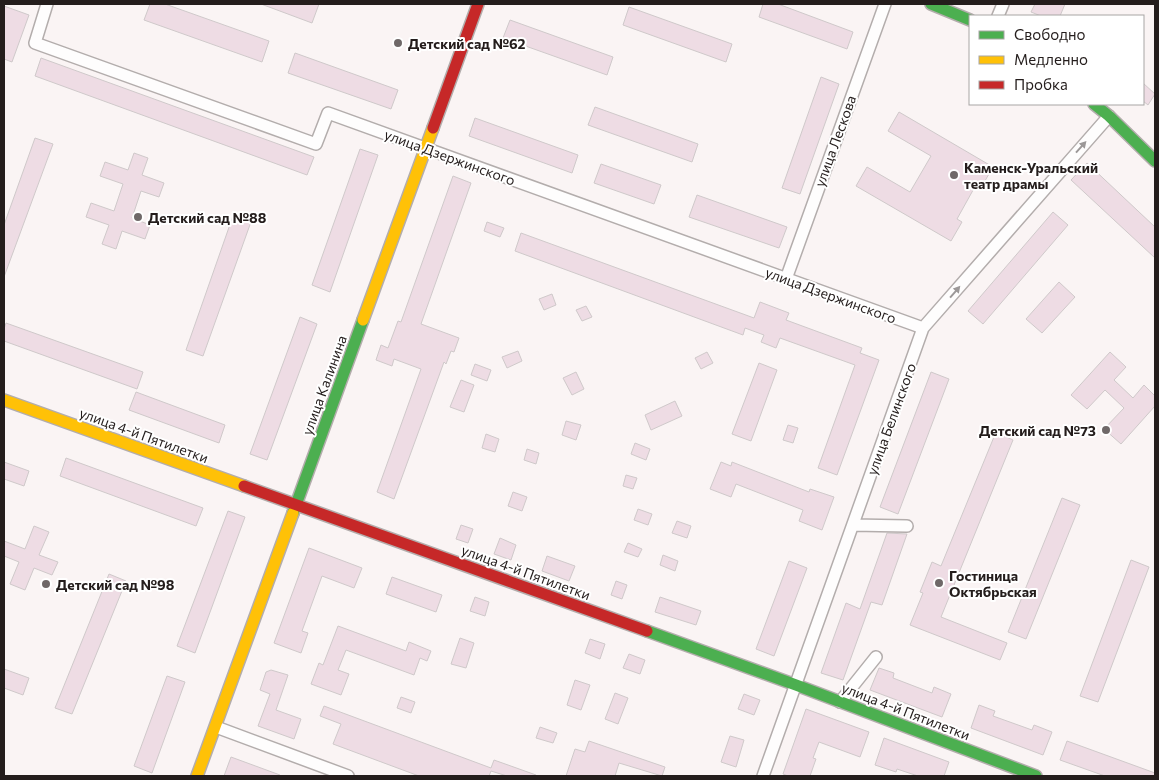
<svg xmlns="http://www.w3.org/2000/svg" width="1159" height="780" font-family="Commissioner,sans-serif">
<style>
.building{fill:#eedce4;stroke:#cfc9ca}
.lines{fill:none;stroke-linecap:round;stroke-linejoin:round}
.street-casing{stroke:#b3adac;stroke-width:14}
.fast-casing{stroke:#b3adac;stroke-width:14}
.slow-casing{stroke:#b3adac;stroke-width:14}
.jam-casing{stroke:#b3adac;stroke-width:14}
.street{stroke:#fefdfd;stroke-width:11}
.fast{stroke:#4caf50;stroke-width:11}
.slow{stroke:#ffc107;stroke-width:11}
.jam{stroke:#c62828;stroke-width:11}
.oneway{fill:#9c9898}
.poi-dot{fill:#6f6868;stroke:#fff;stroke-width:2}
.labels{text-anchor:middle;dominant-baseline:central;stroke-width:4;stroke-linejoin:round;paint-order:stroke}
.poi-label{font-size:14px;font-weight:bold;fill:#241d1c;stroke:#fff;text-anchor:start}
.street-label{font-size:14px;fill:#241d1c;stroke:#fff}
</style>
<rect width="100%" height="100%" fill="#faf4f4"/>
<path class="building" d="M150,4H165L269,41L262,62L144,20Z
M261,4H319L312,23Z
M763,4H778L853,32L847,49L759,17Z
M1035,4H1065L1060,16H1041L1031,12Z
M4,6L29,15L12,62L4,59Z
M629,7L732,44L726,62L623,25Z
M510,20L613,57L607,75L503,38Z
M295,53L398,90L391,109L288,73Z
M41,58L314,157L307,175L35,76Z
M821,77L839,84L800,194L782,188Z
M1143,83L1155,94L1148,105L1143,101Z
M595,107L698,144L692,162L588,125Z
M899,112L993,167L982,186L977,183L957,219L962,222L951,241L856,186L867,167L910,192L931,156L888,131Z
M475,118L578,155L572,173L469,136Z
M35,138L53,144L4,277V225Z
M360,149L378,155L330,292L312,285Z
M134,153L148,158L142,175L164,183L159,197L141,191L132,218L150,225L145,239L122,231L116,249L102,244L109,225L86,217L91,203L114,211L123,184L100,176L105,162L128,170Z
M1087,163L1155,227V258L1071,180Z
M601,164L661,185L654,204L594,183Z
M453,176L471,183L421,324L459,338L454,352L451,351L446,364L444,362L394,499L377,492L421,369L394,359L392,366L376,360L381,345L388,348L398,321L401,322Z
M697,195L787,227L779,248L689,217Z
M1053,212L1068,225L983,324L968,311Z
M234,213L252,219L203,356L186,350Z
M487,222L504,228L500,237L484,231Z
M521,233L754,318L760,302L789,313L786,320L862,348L860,353L879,360L837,475L818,468L855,365L780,338L776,348L761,342L764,335L745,328L743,335L515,251Z
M1059,282L1075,297L1042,333L1026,319Z
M552,294L556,305L544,310L539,299Z
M586,306L592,317L582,321L576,310Z
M300,317L317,324L267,460L250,454Z
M6,323L143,372L137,389L4,341V329Z
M518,351L522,361L507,368L502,357Z
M707,352L713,363L701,369L695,358Z
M1110,352L1126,367L1114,380L1133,398L1144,385L1155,396V406L1121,444L1104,429L1124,408L1105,390L1087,409L1071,395Z
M759,363L777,370L751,441L732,434Z
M475,364L491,370L487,381L471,375Z
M576,372L584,389L572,395L563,378Z
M931,372L949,379L898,514L880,507Z
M461,380L474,385L464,412L450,407Z
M136,392L225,425L219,443L129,410Z
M675,401L682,416L651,430L645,415Z
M566,421L581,425L576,440L562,435Z
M788,425L798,428L793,443L783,440Z
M996,432L1013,440L941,617L1007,643L1000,660L910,625L923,593L920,592L932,562L941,566Z
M486,434L499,439L495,452L482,448Z
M635,443L650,449L646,460L631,454Z
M527,449L539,453L536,464L524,460Z
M66,458L203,508L196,526L60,476Z
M4,462L29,471L24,486L4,479Z
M721,462L731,466L732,462L809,492L810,489L834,497L822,530L799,521L803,510L736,484L731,497L710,489Z
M626,475L637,478L633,489L623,486Z
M513,492L527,497L522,511L508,506Z
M1062,498L1080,505L1026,639L1008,632Z
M638,509L652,514L648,525L634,520Z
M228,511L245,517L195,653L177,646Z
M677,521L691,526L687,538L672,533Z
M461,525L473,529L468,543L456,539Z
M34,526L49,532L39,555L58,562L52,575L34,568L25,590L10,584L19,562L4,556V541L25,549Z
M887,533L907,534L882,605L871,602L843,680L821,673L846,603L860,609Z
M500,538L516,545L511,560L494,554Z
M628,543L642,549L638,557L624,552Z
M309,548L362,568L354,588L322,576L302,631L308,633L301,653L274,643Z
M663,555L678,561L675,571L660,565Z
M547,556L575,566L569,581L542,571Z
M1131,560L1149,567L1098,702L1080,696Z
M789,561L807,568L774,656L756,649Z
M109,574L126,581L72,714L55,708Z
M392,577L442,595L436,612L386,594Z
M616,581L627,585L622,599L611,595Z
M475,597L489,602L485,616L470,611Z
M660,597L701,611L696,625L655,612Z
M338,626L406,651L409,642L431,651L427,661L420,658L414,675L346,650L338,670L349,674L341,695L311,684L319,663L323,665Z
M460,638L474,643L466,668L451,664Z
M590,639L605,644L600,659L585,653Z
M629,654L645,660L640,674L623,668Z
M879,668L894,673L893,678L932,693L934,687L951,694L942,717L870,690Z
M4,669L29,678L23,695L4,688Z
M271,670L288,675L276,710L301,719L294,739L258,726L270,694L260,690L266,672Z
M167,676L185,682L152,773L134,766Z
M575,680L590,685L581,710L567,705Z
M615,693L628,698L618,724L605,719Z
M744,694L760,700L754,715L738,709Z
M401,697L415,702L411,713L397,708Z
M979,705L995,711L993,716L1032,730L1034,725L1052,732L1043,755L971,728Z
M324,706L491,768L494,760L536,775V776H507L491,771L489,776H419L333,744L341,724L320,716Z
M806,709L869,732L860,757L819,742L813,758L816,759L810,776H788L783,774Z
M540,727L557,733L553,743L536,738Z
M730,736L744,740L736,767L721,762Z
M884,738L949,762L944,776H918L897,769L896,772L875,765Z
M589,741L665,767L662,776L619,763L615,776H566L575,749L585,752Z
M1067,741L1155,773V776H1105L1060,760Z
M231,757L280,775V776H224Z"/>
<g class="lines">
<defs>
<path id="street" d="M47,4L35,43L316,144L328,113L923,328
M998,16L1003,4
M786,279L885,4
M853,525L907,526
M840,702L876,657
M216,727L348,776
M763,776L923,328L1109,116"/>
<path id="fast" d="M931,4L970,20
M1094,104L1109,116L1155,161
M293,513L363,320
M647,631L796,685L1036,776"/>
<path id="slow" d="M363,320L433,128
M4,400L244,486
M197,776L293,513"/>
<path id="jam" d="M433,128L478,4
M244,486L647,631"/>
</defs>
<use href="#street" class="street-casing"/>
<use href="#fast" class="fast-casing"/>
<use href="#slow" class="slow-casing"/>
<use href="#jam" class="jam-casing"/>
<use href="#street" class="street"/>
<use href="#fast" class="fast"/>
<use href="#slow" class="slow"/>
<use href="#jam" class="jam"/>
</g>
<defs><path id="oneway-solid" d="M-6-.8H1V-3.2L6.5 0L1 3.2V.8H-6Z" transform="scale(1.25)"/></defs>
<g class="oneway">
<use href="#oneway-solid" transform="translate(1081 147) rotate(-48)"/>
<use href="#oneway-solid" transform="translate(955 292) rotate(-49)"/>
</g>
<g class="poi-dot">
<circle cx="398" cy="43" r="5"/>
<circle cx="954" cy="175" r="5"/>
<circle cx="138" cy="217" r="5"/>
<circle cx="1106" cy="430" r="5"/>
<circle cx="939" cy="583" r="5"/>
<circle cx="46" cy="584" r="5"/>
</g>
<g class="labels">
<g class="poi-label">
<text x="408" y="43">Детский сад №62</text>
<text x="964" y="167">Каменск-Уральский<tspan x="964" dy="16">театр драмы</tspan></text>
<text x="148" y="217">Детский сад №88</text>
<text x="1096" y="430" text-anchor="end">Детский сад №73</text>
<text x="949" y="575">Гостиница<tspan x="949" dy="16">Октябрьская</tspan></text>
<text x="56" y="584">Детский сад №98</text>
</g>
<g class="street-label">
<text transform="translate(835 141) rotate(-70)">улица Лескова</text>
<text transform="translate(450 157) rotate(20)">улица Дзержинского</text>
<text transform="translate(831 295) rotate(20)">улица Дзержинского</text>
<text transform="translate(324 385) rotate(-70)">улица Калинина</text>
<text transform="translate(891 419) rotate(-70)">улица Белинского</text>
<text transform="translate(144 435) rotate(20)">улица 4-й Пятилетки</text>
<text transform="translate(526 572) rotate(20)">улица 4-й Пятилетки</text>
<text transform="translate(906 711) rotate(21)">улица 4-й Пятилетки</text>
</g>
</g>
<rect width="1159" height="780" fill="none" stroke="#241d1c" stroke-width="10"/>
<rect x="969" y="15" width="175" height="90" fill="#ffffff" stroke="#a7a5a4"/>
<rect x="979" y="31" width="25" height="8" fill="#4caf50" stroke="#a7a5a4"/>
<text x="1014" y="40" font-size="15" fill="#241d1c">Свободно</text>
<rect x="979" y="56" width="25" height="8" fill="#ffc107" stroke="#a7a5a4"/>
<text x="1014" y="65" font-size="15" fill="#241d1c">Медленно</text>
<rect x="979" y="81" width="25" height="8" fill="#c62828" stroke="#a7a5a4"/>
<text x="1014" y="90" font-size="15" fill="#241d1c">Пробка</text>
</svg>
